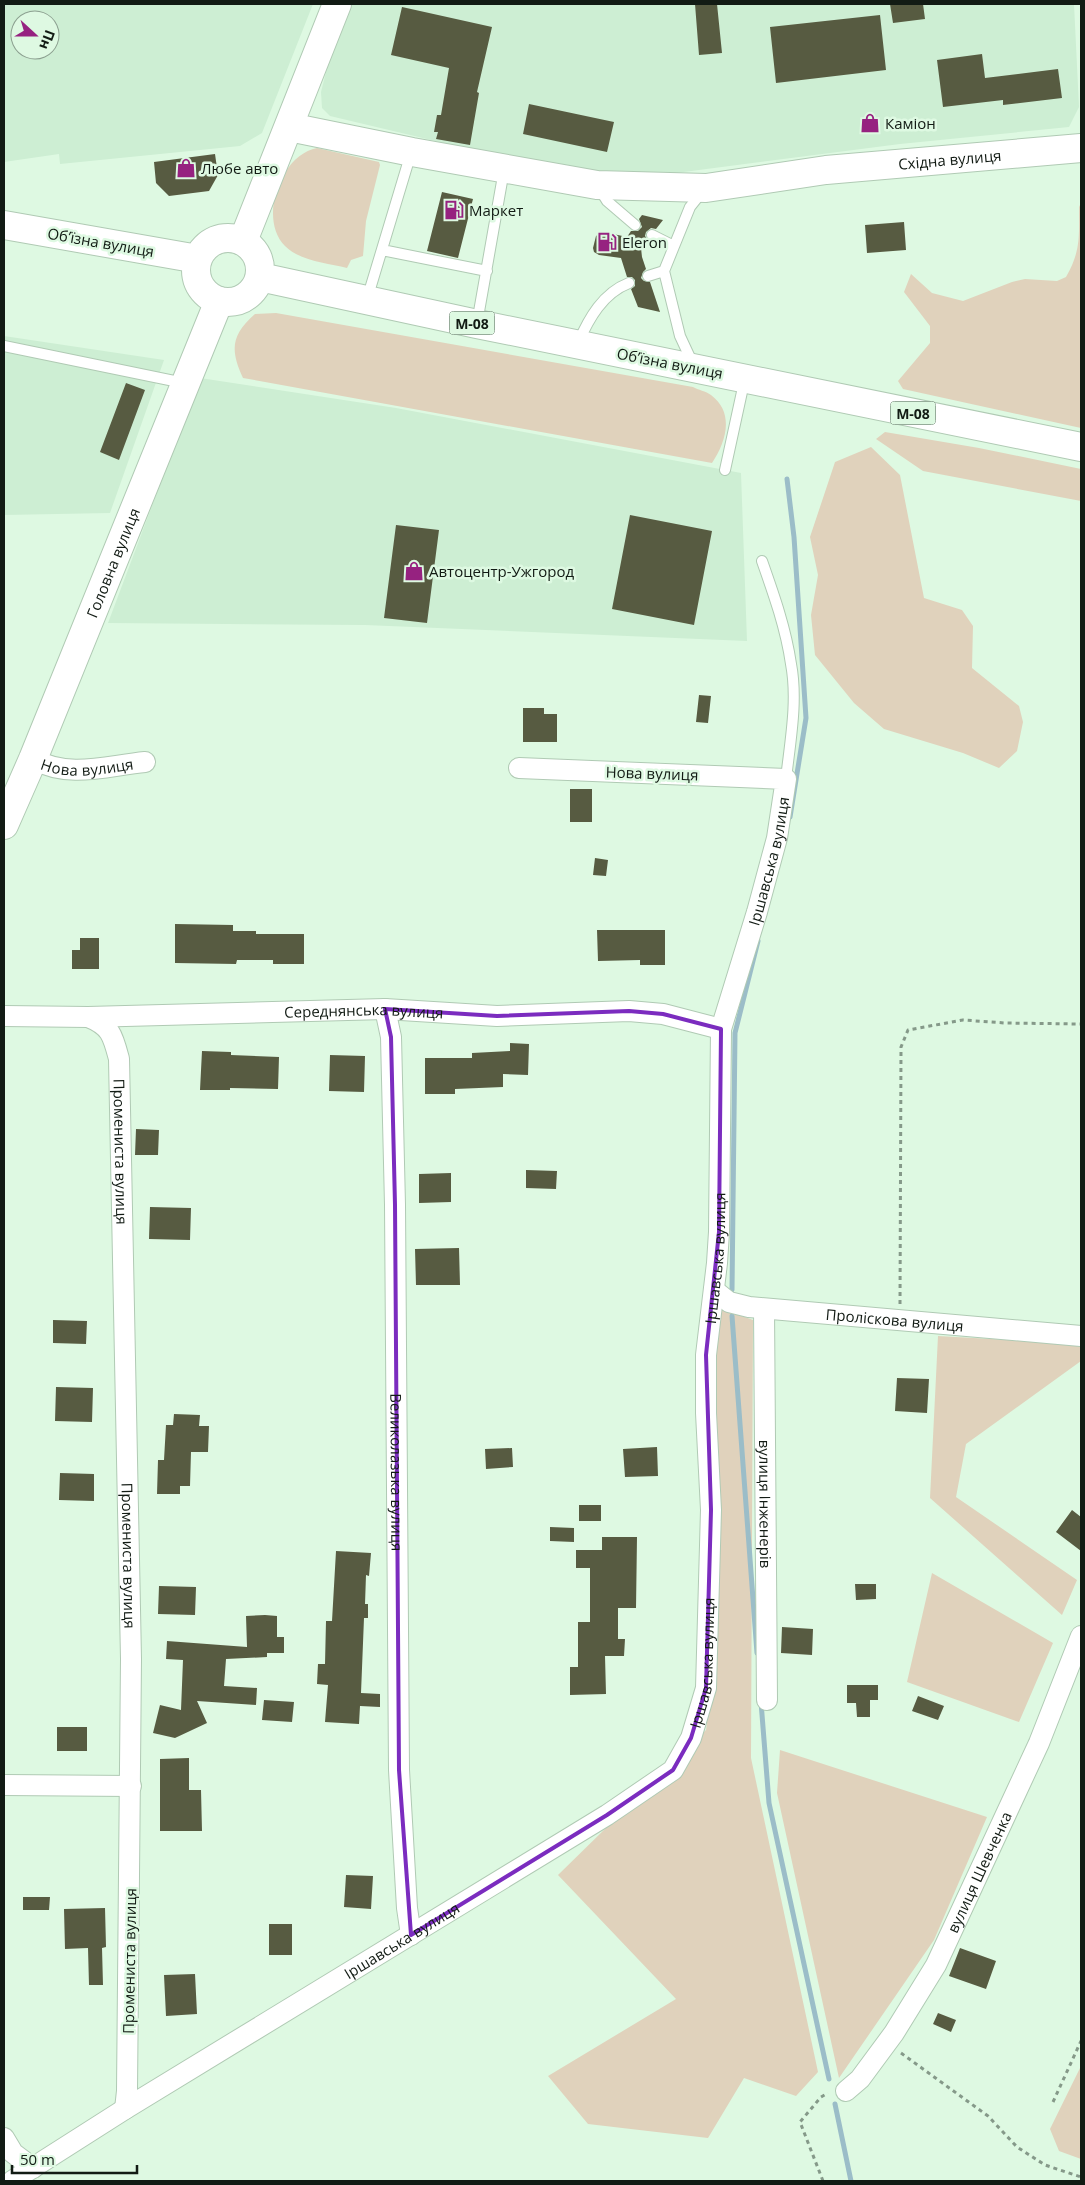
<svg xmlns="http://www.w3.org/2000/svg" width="1085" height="2185" font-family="'Open Sans',sans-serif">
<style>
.built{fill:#cdeed3;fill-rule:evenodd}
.green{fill:#e0d2bc}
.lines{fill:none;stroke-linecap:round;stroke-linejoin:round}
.stream{stroke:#9bbdc8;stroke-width:5}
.building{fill:#575b41}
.lane-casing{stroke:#b0cab4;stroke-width:12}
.street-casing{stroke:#b0cab4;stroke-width:22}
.secondary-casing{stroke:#b0cab4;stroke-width:30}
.highway-casing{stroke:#b0cab4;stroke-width:30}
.path{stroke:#859989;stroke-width:3;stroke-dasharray:4 4;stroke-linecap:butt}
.lane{stroke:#fff;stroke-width:10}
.street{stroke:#fff;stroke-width:20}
.secondary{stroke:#fff;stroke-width:28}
.highway{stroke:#fff;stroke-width:28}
.marked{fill:none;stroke:#7b2cbf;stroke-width:4;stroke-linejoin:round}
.labels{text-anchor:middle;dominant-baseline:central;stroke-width:5;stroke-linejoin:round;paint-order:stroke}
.shield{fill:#def9e2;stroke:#4f5e52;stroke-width:1}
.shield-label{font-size:14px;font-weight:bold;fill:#121b14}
.poi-label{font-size:15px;fill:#121b14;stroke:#def9e2;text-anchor:start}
.street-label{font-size:15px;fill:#121b14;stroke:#def9e2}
</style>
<rect width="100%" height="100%" fill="#def9e2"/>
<path class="built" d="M4,4H313L262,133L240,146L60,164L59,154L4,162ZM20,20H50V50H20Z
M351,4H1074L1079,107L1069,127L900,144L676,173L619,174L562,171L330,116L322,108L321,92L328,64Z
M4,336L164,360L110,513L4,515Z
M200,378L396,408L741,473L747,641L365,625L108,623Z"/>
<path class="green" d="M317,148L379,162L380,165L366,221L363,256L351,260L347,268C327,263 300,261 285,246C258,219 280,155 317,148Z
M1081,203V428L903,389L898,381L930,343V326L904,292L911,274L932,293L963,301L1012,282L1025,279L1057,281L1066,277C1081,251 1079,236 1079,207Z
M276,313L693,387C698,390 706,391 711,395C735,413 726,442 712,463L243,378C230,350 231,335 255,314Z
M885,432L979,448L1081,469V501L923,471L876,439Z
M871,447L900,475L924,598L962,610L973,626L972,668L1019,706L1023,722L1017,751L999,768L963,753L884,729L854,703L815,655L811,615L818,575L810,537L835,462Z
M718,1307L753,1320L751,1758L818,2072L796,2096L744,2078L708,2138L588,2124L548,2076L676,1999L558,1875L706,1730L716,1655V1386Z
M938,1336L1081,1344V1361L966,1444L956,1497L1077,1580L1062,1615L930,1498Z
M932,1573L1053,1643L1019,1722L907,1682Z
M780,1750L987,1817L934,1940L839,2078L777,1793Z
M1081,2066V2159L1059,2151L1050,2129Z"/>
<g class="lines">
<path class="stream" d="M787,479L794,537L806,718L790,817
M732,1290L735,1033L758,941
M732,1316L757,1653
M761,1702L769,1803L829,2079
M835,2104L851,2181"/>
</g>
<path class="building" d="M695,4H717L722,53L699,55Z
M890,4H923L925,19L893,23Z
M402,7L492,27L477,92L479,93L470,145L436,139L438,132H434L437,115H441L449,68L391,55Z
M880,15L886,70L776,83L770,27Z
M982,54L985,78L1058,69L1062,98L1003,105V100L943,107L937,60Z
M529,104L614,122L607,152L523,134Z
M215,154L218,175L209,191L169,196L156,183L154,162Z
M442,192L473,199L458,258L427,251Z
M642,215L663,220L656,229L651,228L646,232L645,236L648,240L641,248L642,257L646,269L643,272L641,278L644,281L650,282L660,312L638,307L631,289L635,286V280L632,277H627L621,258L599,255L594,252L593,248L596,236L600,233L604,232L627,237L631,231H638L642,227L639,219Z
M904,222L906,250L867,253L865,225Z
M126,383L145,390L119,460L100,452Z
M630,515L712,531L694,625L612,609Z
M396,525L439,530L427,623L384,618Z
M699,695L711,696L708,723L696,722Z
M523,708H544V714H557V742H523Z
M570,789H592V822H570Z
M595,858L608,860L606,876L593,875Z
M175,924L233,925V931H256V934H304V964H273V960H237L236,964L175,963Z
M597,930H665V965H640V960L598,961Z
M80,938H99V969H72V950H80Z
M510,1043L529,1044L528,1075L503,1074V1087L455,1089V1094H425V1058H472V1053L510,1051Z
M202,1051L231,1052V1055L279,1057L278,1089L230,1088V1090H200Z
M330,1055L365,1056L364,1092L329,1091Z
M136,1129L159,1130L158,1155H135Z
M526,1170L557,1171L556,1189L526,1188Z
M451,1173V1202L419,1203V1174Z
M150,1207L191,1208L190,1240L149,1239Z
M459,1248L460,1285H416L415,1249Z
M53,1320L87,1321L86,1344L53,1343Z
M897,1378L929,1379L927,1413L895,1411Z
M56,1387L93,1388L92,1422L55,1421Z
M174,1414L200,1415L199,1426H209L208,1452H191L190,1486H180V1494H157L158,1460H164L166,1425H173Z
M657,1447L658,1476L625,1477L623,1449Z
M512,1448L513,1467L486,1469L485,1449Z
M60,1473L94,1474V1501L59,1500Z
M579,1505H601V1521H579Z
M1072,1510L1081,1517V1551L1056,1532Z
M550,1527L574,1528V1542L550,1541Z
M602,1537H637L636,1608H618V1639H625L624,1656H605L606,1694L570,1695V1667H578V1622H590V1568H576V1550H602Z
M336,1551L371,1553L369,1576L366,1575L365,1604H368V1618H364L361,1693L380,1694V1707L360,1706L359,1724L325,1722L328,1685L317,1684L318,1664H325L326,1621H332Z
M855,1584H876V1599L856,1600Z
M159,1586L196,1587L195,1615L158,1614Z
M265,1615L277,1616V1637H284V1653H267V1657L226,1659L224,1686L257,1688L256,1705L197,1701L207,1723L175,1738L153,1733L160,1705L181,1710L183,1660L166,1659L167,1641L247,1647L246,1616Z
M782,1627L813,1629L812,1655L781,1653Z
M847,1685H878V1700H870V1717H857L856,1703H847Z
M918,1696L944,1706L938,1720L912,1711Z
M264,1700L294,1702L292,1722L262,1720Z
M57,1727H87V1751H57Z
M189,1758V1790H201L202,1831H160V1759Z
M346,1875L373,1876L371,1909L344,1907Z
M23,1897H50L49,1910H23Z
M105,1908L106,1947L102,1948L103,1985H89L88,1948L65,1949L64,1909Z
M269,1924H292V1955H269Z
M960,1948L996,1961L986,1989L949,1976Z
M195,1974L197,2014L166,2016L164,1975Z
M938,2013L956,2020L951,2032L933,2024Z"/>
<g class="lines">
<defs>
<path id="lane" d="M599,188L607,201L635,225
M652,235L674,246
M382,250L487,271
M648,276L664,271
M367,299L411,153
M477,323L504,170
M578,343C589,318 603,293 629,283
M4,346L184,383
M693,364L680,336L664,271L690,207L702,192
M725,470L745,378
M762,561C774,595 786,629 791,664C798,701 790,742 786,779"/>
<g id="street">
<path id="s1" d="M33,759C70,779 105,766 145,762"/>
<path id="s2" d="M385,1009L391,1037L395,1205L399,1770L407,1908L411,1935"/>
<path id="s3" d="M4,1016L88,1017L385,1009L497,1016L629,1011L663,1014L721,1029"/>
<path id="s4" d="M88,1017C111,1026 113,1036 119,1059L131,1659L127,2091L125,2109"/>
<path id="s5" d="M714,1290L729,1302L749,1307L1081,1336"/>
<path id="s6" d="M764,1309L767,1700"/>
<path d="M4,1785L131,1786"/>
<path id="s7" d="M846,2091L860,2079L894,2033L936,1965L1039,1743L1081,1636"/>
<path d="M4,2138L13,2153L33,2168"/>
<path id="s8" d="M12,2181L125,2109L607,1815L673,1770L691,1738L706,1688L711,1510L706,1413V1355L717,1263L719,1232L721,1029L757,912L777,838L786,779L519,768"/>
</g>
<g id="secondary">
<path id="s9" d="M289,127L412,152L597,185L706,188L826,170L1081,148"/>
<path d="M243,241L337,4"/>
<path id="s10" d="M4,825L33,759L219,301"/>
</g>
<path id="highway" d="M4,225L198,259
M196 270a32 32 0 1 1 64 0a32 32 0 1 1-64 0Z
M260,277L477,324L1081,447"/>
</defs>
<use href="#lane" class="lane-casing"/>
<use href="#street" class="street-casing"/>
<use href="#secondary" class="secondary-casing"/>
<use href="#highway" class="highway-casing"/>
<path class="path" d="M900,1304L901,1047L908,1030L963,1020L1005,1023L1081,1024
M901,2053L988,2116L1017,2147L1045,2165L1081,2177
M1053,2102L1081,2041
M823,2181L800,2122L821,2097L828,2093"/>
<use href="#lane" class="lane"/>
<use href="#street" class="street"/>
<use href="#secondary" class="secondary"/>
<use href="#highway" class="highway"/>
</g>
<path class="marked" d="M385,1009L497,1016L629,1011L663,1014L721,1029L719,1232L706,1355L711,1510L706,1688L691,1738L673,1770L607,1815L411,1935L399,1770L395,1205L391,1037Z"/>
<defs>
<symbol id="shop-bare" viewBox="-9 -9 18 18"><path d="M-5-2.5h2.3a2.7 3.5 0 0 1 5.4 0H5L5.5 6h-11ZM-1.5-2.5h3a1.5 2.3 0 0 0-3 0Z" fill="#962280" stroke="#def9e2" stroke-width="2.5" paint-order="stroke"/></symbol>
<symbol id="fuel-bare" viewBox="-9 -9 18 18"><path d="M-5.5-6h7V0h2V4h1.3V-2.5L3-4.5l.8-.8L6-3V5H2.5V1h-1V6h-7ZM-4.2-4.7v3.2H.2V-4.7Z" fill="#962280" stroke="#def9e2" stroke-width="2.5" paint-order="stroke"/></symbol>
</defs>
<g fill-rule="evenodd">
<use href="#shop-bare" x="856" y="109" width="28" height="28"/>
<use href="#shop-bare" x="172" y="154" width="28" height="28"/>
<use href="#fuel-bare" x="440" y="196" width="28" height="28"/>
<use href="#fuel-bare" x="593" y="228" width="28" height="28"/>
<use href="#shop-bare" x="400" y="557" width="28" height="28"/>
</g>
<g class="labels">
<g class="shield">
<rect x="449.5" y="311.5" width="45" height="23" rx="4"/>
<rect x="890.5" y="401.5" width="45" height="23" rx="4"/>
</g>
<g class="shield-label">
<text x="472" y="323">М-08</text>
<text x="913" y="413">М-08</text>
</g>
<g class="poi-label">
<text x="885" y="123">Каміон</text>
<text x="201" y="168">Любе авто</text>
<text x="469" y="210">Маркет</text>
<text x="622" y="242">Eleron</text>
<text x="429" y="571">Автоцентр-Ужгород</text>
</g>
<g class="street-label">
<text stroke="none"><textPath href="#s9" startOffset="668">Східна вулиця</textPath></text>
<text transform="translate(101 242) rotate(10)">Обʼїзна вулиця</text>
<text transform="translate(670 363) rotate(11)">Обʼїзна вулиця</text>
<text stroke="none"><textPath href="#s10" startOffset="284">Головна вулиця</textPath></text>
<text stroke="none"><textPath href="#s1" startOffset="56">Нова вулиця</textPath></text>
<text transform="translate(652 773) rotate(2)">Нова вулиця</text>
<text stroke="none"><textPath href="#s8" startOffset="1702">Іршавська вулиця</textPath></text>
<text stroke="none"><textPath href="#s3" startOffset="360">Середнянська вулиця</textPath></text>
<text stroke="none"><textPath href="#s4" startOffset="148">Промениста вулиця</textPath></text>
<text stroke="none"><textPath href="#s8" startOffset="1298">Іршавська вулиця</textPath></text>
<text stroke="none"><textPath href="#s5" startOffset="186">Проліскова вулиця</textPath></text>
<text stroke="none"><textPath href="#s2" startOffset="464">Великолазька вулиця</textPath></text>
<text stroke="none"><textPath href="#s6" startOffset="195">вулиця Інженерів</textPath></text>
<text stroke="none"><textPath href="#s4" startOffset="552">Промениста вулиця</textPath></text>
<text stroke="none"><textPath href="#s8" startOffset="892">Іршавська вулиця</textPath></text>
<text stroke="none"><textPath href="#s7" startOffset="258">вулиця Шевченка</textPath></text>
<text stroke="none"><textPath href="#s8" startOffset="458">Іршавська вулиця</textPath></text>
<text transform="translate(129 1961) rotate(-89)">Промениста вулиця</text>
</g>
</g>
<rect width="1085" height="2185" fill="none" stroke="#121b14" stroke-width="10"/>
<g transform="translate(35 35) rotate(111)"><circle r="24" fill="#def9e2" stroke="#8ca090"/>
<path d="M0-4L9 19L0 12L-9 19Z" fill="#962280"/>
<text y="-8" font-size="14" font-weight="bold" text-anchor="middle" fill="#121b14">Пн</text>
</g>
<path d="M12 2165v8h125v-8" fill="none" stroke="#121b14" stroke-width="2.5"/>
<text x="20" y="2165" font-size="15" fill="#121b14" stroke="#def9e2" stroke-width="4" paint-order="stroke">50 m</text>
</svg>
